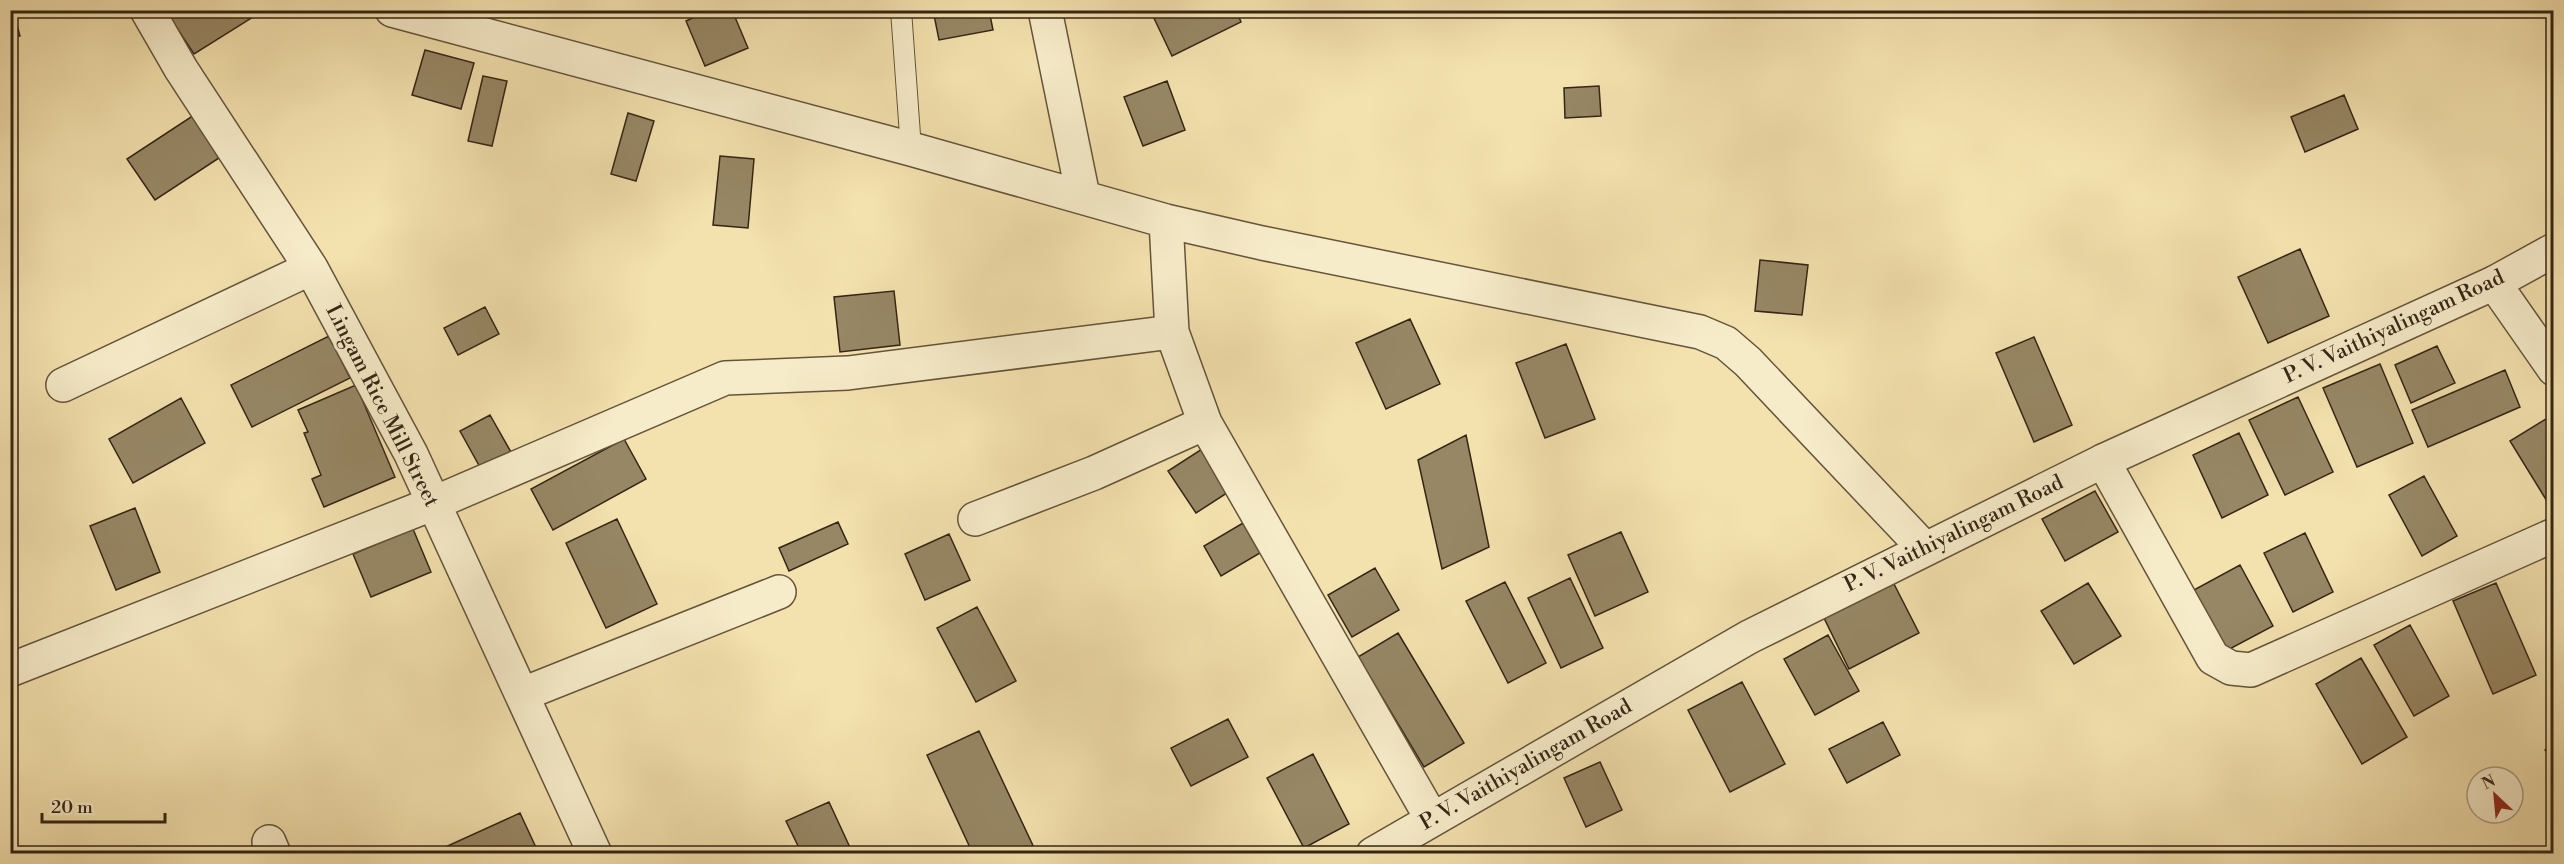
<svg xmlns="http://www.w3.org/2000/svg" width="2564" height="864" font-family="'Libre Bodoni',serif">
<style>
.building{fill:#978765;stroke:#342515;stroke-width:1.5}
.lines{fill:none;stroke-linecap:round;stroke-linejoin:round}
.service-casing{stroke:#64543b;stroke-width:22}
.minor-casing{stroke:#64543b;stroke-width:36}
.tertiary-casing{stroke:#64543b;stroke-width:36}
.service{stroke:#f7ecca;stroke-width:20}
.minor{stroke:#f7ecca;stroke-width:33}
.tertiary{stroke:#f7ecca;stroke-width:33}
.labels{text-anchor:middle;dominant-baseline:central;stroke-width:6;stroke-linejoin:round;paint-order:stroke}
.street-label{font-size:21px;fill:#342515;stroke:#f7ecca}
</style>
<rect width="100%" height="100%" fill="#f3e1ae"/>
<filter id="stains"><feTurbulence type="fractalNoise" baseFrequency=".00333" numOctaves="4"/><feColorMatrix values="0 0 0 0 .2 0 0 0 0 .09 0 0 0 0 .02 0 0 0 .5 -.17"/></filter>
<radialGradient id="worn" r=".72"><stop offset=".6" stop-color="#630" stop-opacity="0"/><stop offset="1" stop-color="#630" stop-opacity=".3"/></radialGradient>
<path class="building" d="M10,10H13L20,36L10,38Z
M165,10H264L194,54Z
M710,10H732L748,48L705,66L686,21Z
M933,10H989L993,30L939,40Z
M1159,10H1236L1241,22L1172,56L1152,14Z
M425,50L474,63L461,109L412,95Z
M483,76L507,81L492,146L468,141Z
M1167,81L1185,130L1143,146L1124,97Z
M1599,86L1601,116L1565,118L1564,88Z
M2344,95L2358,129L2305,152L2291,117Z
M628,113L654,121L636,181L611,174Z
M194,115L222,156L155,200L127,159Z
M720,156L754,159L748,228L713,225Z
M2300,249L2329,316L2268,343L2238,277Z
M1760,260L1808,265L1802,315L1755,311Z
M894,291L900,345L840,352L834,297Z
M485,307L499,334L458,355L444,328Z
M1410,319L1440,384L1386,409L1356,343Z
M329,336L350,378L252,427L231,385Z
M2034,337L2072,425L2034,442L1996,353Z
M1566,344L1595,419L1545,438L1516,363Z
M2437,346L2455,383L2411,403L2395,365Z
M2380,364L2413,443L2357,467L2323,388Z
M2505,370L2520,407L2428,447L2412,410Z
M356,385L395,477L324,507L312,479L321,475L304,433L308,432L298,410Z
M2298,397L2333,472L2285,495L2249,420Z
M181,398L205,443L133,483L109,439Z
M2554,414V504L2550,506L2510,441Z
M490,415L516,461L486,478L460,431Z
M2239,433L2268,495L2222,518L2193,455Z
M1466,435L1489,547L1442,569L1418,460Z
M624,439L646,479L553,530L531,489Z
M1202,449L1230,491L1196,513L1168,471Z
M2424,476L2457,536L2422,556L2389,495Z
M2095,491L2118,532L2065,561L2042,519Z
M135,508L160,572L116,590L90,526Z
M617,519L657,604L606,628L566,543Z
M838,522L848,544L789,571L779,548Z
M1243,523L1260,553L1221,576L1204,546Z
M413,529L431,572L371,597L353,554Z
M1621,532L1648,592L1595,616L1568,555Z
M2305,533L2333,592L2293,612L2264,553Z
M949,534L970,580L925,600L905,554Z
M2240,565L2273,626L2224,652L2192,591Z
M1375,568L1399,610L1352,637L1328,595Z
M1570,578L1603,648L1561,668L1528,598Z
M1505,582L1546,663L1508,683L1466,601Z
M1893,582L1919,633L1849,669L1824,618Z
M2088,583L2121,636L2074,664L2041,611Z
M2496,583L2536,675L2493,694L2453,601Z
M977,607L1016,681L976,702L937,628Z
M2410,625L2449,696L2414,716L2374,645Z
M1398,633L1464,743L1424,767L1358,657Z
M1828,635L1859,691L1815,715L1784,659Z
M2361,658L2407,737L2362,764L2316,684Z
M1742,682L1785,764L1730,792L1688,710Z
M1228,719L1248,757L1191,786L1171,748Z
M1883,722L1900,755L1847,783L1829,749Z
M979,731L1037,854H973L927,755Z
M2554,744V762L2545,750Z
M1313,754L1349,824L1304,848L1267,778Z
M1600,762L1622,810L1586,827L1564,778Z
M829,802L853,854H802L786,821Z
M520,813L539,854H430Z"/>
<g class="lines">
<defs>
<path id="service" d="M901,10L911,149"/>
<path id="minor" d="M147,10L181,69L311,268L411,454L595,854
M392,10L911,149L1166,221L1262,243L1700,332L1726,343L1748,362L1924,548
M1045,10L1083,196
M1166,221L1172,332L1205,423L1432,819
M2494,283L2554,369
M63,385L311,268
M2103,461L2213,658L2231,668L2251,670L2554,535
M975,519L1094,473L1205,423
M10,670L432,504L725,378L848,373L1172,332
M523,694L779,592
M269,842L274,854"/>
<path id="tertiary" d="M1373,854L1749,637L2103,461L2494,283L2554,250"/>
</defs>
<use href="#service" class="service-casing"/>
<use href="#minor" class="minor-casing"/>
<use href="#tertiary" class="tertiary-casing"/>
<use href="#service" class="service"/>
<use href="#minor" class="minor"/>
<use href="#tertiary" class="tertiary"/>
</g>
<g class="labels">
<g class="street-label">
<text transform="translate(2394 327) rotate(-25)">P. V. Vaithiyalingam Road</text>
<text transform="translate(382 406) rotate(63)">Lingam Rice Mill Street</text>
<text transform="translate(1954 534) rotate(-26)">P. V. Vaithiyalingam Road</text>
<text transform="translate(1526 765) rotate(-30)">P. V. Vaithiyalingam Road</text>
</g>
</g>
<rect width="2564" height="864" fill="none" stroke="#f3e1ae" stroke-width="36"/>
<rect x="12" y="12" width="2540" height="840" fill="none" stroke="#342515" stroke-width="3"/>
<rect x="18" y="18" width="2528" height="828" fill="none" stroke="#342515" stroke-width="1.5"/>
<g transform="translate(2495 795) rotate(334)"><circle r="28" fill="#f7ecca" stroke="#a99c82" stroke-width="1.5"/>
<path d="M0-4.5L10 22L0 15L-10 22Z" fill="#8f2418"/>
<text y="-9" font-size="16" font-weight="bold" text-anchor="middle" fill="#342515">N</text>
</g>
<path d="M42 813v9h123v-9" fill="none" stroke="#342515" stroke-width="3"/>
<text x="51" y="813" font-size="18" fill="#342515" stroke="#f7ecca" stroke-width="4.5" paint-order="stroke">20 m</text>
<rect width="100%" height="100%" filter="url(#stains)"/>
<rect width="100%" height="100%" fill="url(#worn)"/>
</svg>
